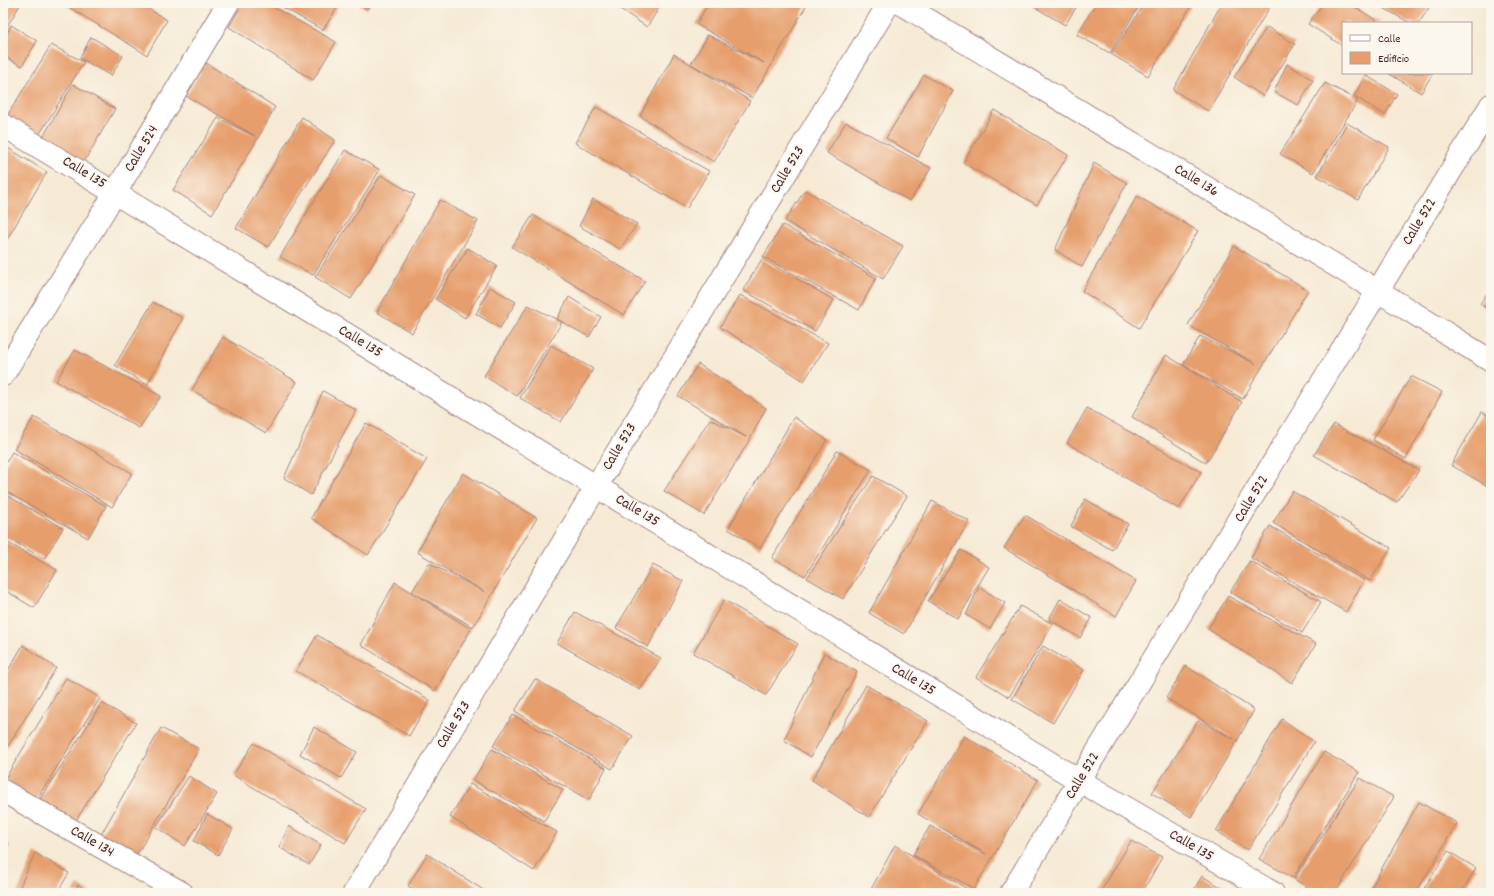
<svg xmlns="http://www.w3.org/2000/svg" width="1494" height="896" font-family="Dekko,sans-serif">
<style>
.building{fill:#e69e6c}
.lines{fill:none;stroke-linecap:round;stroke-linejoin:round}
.minor-casing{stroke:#a08480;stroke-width:24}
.minor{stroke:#fff;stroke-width:22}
.labels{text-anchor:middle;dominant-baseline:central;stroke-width:3.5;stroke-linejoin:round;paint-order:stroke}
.street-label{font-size:15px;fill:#4a1f2b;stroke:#fbf7ec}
</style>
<rect width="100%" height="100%" fill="#fbf7ec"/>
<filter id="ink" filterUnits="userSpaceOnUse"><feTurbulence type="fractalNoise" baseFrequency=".025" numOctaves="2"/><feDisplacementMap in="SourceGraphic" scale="8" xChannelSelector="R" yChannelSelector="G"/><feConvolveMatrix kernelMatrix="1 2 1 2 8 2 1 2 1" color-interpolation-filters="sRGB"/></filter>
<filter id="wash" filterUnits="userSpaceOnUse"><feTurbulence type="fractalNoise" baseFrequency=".012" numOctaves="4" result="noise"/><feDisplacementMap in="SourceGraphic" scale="16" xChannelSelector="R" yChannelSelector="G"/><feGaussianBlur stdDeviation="0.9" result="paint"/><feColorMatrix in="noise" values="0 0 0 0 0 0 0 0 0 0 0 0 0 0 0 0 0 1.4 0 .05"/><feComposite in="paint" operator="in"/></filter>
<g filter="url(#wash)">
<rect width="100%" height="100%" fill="#f6ead5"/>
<g id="blocks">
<path class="building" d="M3,3H16L20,5L3,33Z
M62,3H139L167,20L147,55Z
M243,3H266L336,42L313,80L229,27Z
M275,3H340L323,30Z
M356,3H371L367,9Z
M611,3H662L647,27Z
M709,3H808L752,98L691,64L708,35L764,63L696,24Z
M1034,3H1079L1065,25L1033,6Z
M1096,3H1141L1110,53L1077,35Z
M1145,3H1193L1148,76L1111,54Z
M1222,3H1272L1208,111L1173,90Z
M1323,3H1348L1381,23H1343V46L1308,24Z
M1375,3H1432L1419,23H1410Z
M11,25L37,41L22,66L3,56V42Z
M1267,27L1295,44L1263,96L1234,77Z
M91,37L123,56L111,76L80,58Z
M51,45L84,62L39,135L7,116Z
M674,54L750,101L714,162L640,116Z
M206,63L275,107L258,138L212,214L173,190L218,118L255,136L186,96Z
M1287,64L1313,80L1298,105L1274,92Z
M1388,73H1433L1421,93Z
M924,75L953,91L918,157L886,138Z
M1365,75L1397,94L1385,115L1354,96Z
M1325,83L1358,100L1313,173L1280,154Z
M73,84L115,109L84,162L43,137Z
M596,107L709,171L687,208L575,143Z
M994,110L1068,155L1037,205L963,163Z
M302,117L335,140L268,247L236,228Z
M846,122L931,168L910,201L827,153Z
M1347,123L1389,147L1358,200L1317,176Z
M3,145L47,172L3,246Z
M345,150L380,170L313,275L280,257Z
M1094,163L1127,183L1082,267L1055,250Z
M381,175L415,195L351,299L315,277Z
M805,190L903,246L883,279L785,221Z
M1137,196L1198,231L1139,328L1082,291Z
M593,199L637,224L620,249L579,226Z
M440,200L478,221L412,333L377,312Z
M533,215L645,281L624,315L512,247Z
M783,225L876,278L859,310L763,257Z
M1234,246L1308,290L1243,399L1183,365L1200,336L1256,364L1188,325Z
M468,248L497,266L465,318L435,299Z
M762,259L834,300L815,331L743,290Z
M490,287L516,302L500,328L476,314Z
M1491,287V311L1480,304Z
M740,295L828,343L804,381L720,327Z
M569,297L601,317L589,337L557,319Z
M153,302L183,318L147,385L115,365Z
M528,305L562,322L517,396L484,376Z
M223,337L297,382L266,433L192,390Z
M551,345L593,369L561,422L520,398Z
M75,350L161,396L139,428L56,381Z
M1166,355L1242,402L1206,463L1132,417Z
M698,364L766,408L750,439L704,515L664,491L710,419L746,437L678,396Z
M1411,376L1442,392L1406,459L1373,440Z
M323,391L356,410L311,495L284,478Z
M1087,408L1201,472L1179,509L1067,443Z
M1482,412L1491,417V488L1451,465Z
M34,417L132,473L112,507L14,449Z
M794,417L827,440L760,548L728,529Z
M366,423L427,459L368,555L311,518Z
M1334,424L1419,470L1397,502L1314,455Z
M837,451L871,470L805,576L772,558Z
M12,452L106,506L88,538L3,490V468Z
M463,473L537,518L473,627L412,592L429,563L485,592L417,552Z
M873,476L907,496L843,599L807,578Z
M1292,491L1391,548L1370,581L1273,523Z
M3,493L63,528L44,559L3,535Z
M1085,499L1128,524L1112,550L1071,526Z
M932,501L969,521L904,634L869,613Z
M1025,515L1136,581L1116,616L1004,548Z
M1270,526L1364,580L1346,612L1251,558Z
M3,540L57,570L34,608L3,589Z
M961,550L989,567L958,619L928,601Z
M1250,561L1321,602L1302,633L1230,592Z
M653,565L683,581L648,647L616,628Z
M395,582L471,629L435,691L361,645Z
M979,587L1005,603L990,629L966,615Z
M1228,596L1316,644L1292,683L1208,629Z
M1060,599L1092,618L1080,638L1049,619Z
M724,600L798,644L766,695L693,653Z
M1020,606L1053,624L1009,697L976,677Z
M575,612L661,658L640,690L557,643Z
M317,635L430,700L409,736L296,671Z
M23,645L56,668L3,754V679Z
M1043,646L1084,670L1053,723L1012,699Z
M824,653L857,672L811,757L784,740Z
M1186,666L1254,710L1237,741L1191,817L1152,793L1198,721L1234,739L1166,698Z
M66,678L100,698L34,804L3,782Z
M535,679L633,736L612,769L515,711Z
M866,685L928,721L869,817L812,780Z
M102,703L136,723L72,827L36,805Z
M513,715L606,768L589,800L493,746Z
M1282,719L1314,742L1248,850L1216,831Z
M314,727L357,752L341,778L300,754Z
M161,728L199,749L133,861L98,840Z
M964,736L1038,780L974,889L913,855L930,826L986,854L918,814Z
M254,743L366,809L345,843L233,775Z
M492,749L563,790L544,821L473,780Z
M1324,752L1359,772L1293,878L1259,859Z
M189,776L217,794L185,846L156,827Z
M1360,778L1394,797L1335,893H1317L1294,879Z
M470,784L557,832L534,871L450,817Z
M1419,802L1457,823L1416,893H1368Z
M207,814L233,829L218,855L194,841Z
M289,826L321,845L309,865L279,847Z
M3,840L9,844L3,855Z
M1131,841L1162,857L1142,893H1100Z
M895,845L972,892L971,893H869Z
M1448,851L1476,868L1461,893H1421Z
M35,853L69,873L57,893H17Z
M427,854L488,893H420L408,886Z
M1202,876L1231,893H1192Z
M78,885L92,893H73Z"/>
</g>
</g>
<g filter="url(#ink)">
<use href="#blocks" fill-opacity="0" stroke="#a08480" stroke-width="1"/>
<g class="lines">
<defs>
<path id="minor" d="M900,3L1378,291L1491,361
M3,125L1080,781L1273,893
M3,375L115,193L228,3
M3,791L182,893
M354,893L596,487L889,3
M1011,893L1491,105"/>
</defs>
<use href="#minor" class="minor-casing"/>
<use href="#minor" class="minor"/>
</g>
</g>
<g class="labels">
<g class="street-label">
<text transform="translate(142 149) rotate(-59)">Calle 524</text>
<text transform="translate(788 170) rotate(-59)">Calle 523</text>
<text transform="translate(84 173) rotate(31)">Calle 135</text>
<text transform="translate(1196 181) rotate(31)">Calle 136</text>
<text transform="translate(1420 222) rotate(-59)">Calle 522</text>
<text transform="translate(360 342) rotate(31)">Calle 135</text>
<text transform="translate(620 447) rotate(-59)">Calle 523</text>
<text transform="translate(1252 499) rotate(-59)">Calle 522</text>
<text transform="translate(637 511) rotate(31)">Calle 135</text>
<text transform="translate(913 680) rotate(31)">Calle 135</text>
<text transform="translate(454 725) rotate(-59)">Calle 523</text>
<text transform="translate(1083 776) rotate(-59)">Calle 522</text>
<text transform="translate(92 842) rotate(30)">Calle 134</text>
<text transform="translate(1191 846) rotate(30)">Calle 135</text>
</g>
</g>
<rect width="1494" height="896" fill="none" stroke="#fbf7ec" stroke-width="16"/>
<rect x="1342" y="22" width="130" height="52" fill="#fbf7ec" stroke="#b4a19f"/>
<rect x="1350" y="35" width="20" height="6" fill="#ffffff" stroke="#b4a19f"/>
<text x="1378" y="42" font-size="12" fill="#4a1f2b">Calle</text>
<rect x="1350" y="52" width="20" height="12" fill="#e69e6c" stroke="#b4a19f"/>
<text x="1378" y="62" font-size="12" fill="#4a1f2b">Edificio</text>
</svg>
